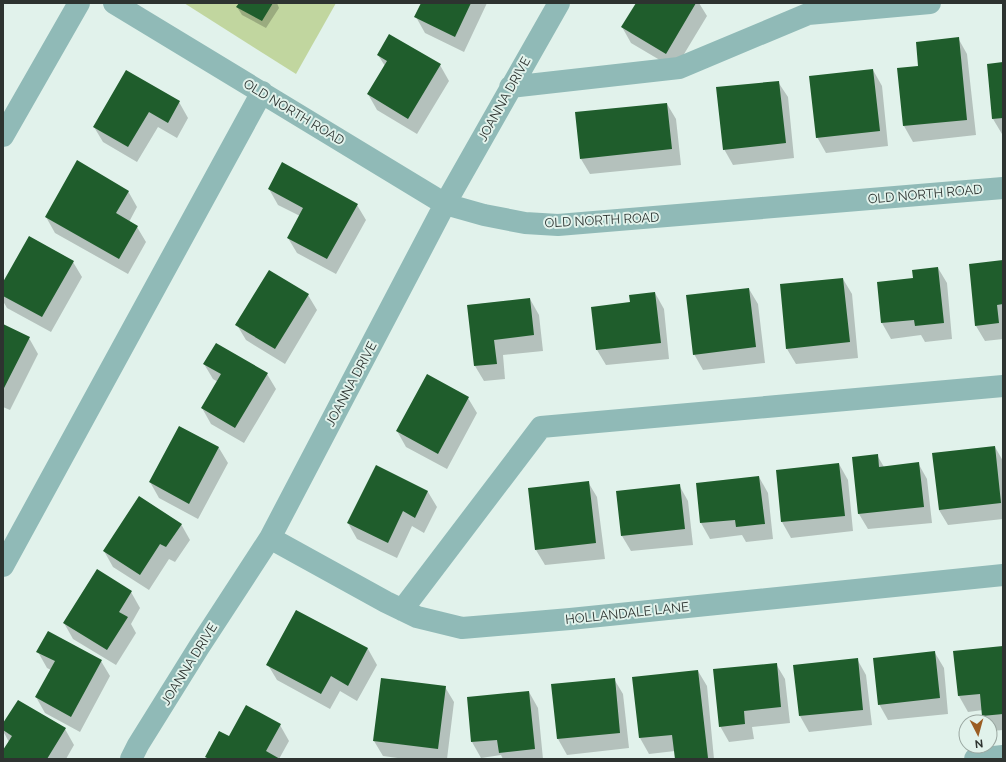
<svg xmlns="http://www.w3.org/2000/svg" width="1006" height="762" font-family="Raleway,sans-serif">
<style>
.green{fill:#c1d69f}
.shadow{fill:#0003}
.building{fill:#1f5d2c}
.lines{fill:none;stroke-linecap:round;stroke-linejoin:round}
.minor{stroke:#90bab7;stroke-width:22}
.labels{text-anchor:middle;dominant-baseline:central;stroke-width:4;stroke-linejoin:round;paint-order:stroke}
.street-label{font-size:13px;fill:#2d3330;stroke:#e1f2eb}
</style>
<rect width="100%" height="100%" fill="#e1f2eb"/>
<path class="green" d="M184,3H336L296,74Z"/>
<path class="shadow" d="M240,3H277L279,8L266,28L242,15L237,7Z
M423,3H487L464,52L425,33L416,17Z
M637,3H699L707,16L675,69L631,43L622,27Z
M958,38L967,54L976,135L913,142L904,126L898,69L919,67Z
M378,55L440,65L449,81L417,134L377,110L368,94L385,66Z
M1003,63V134H1002L993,119Z
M873,70L882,86L888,146L826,153L817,137Z
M778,82L788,97L794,158L733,165L724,149Z
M179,102L188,118L177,138L158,127L137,162L103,142L94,127Z
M667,104L676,119L681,165L590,174L581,159Z
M269,189L357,205L366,220L336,274L297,253L288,238L300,216L278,205Z
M128,191L137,207L129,222L137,227L146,242L128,274L55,233L46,217Z
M1003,261V339L985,341L976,326Z
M73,262L82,277L51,332L7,308L3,301V284Z
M938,268L947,283L952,339L925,342L921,335L891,339L882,323L878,283L914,279Z
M843,279L852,294L858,358L796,364L787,349Z
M749,289L758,304L765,363L703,370L694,354Z
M655,293L664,309L669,359L606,365L597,350L631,303Z
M308,295L317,310L285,364L246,340L237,325Z
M530,299L539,315L543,351L503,355L505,379L484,381L475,366L469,305Z
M3,325L29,338L38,354L10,410L3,407Z
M204,364L267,374L276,389L244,443L211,424L202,408L218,382L213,379Z
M468,398L477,413L447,469L406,447L397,431Z
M180,427L219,448L228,463L198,519L159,498L150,482Z
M995,447L1003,461V519L948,525L939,510Z
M877,455L884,467L918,463L927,479L932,523L868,529L859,514Z
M839,464L848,480L853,531L791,538L782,522L777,471Z
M376,467L428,492L437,507L424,533L412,526L397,558L357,539L348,523Z
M759,477L768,493L773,539L746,542L742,535L710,539L701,523L697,484Z
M588,482L597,497L605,559L545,565L536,550Z
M679,485L688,501L693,545L631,551L622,536Z
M181,524L190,540L175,562L169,559L149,590L113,567L104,551Z
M97,570L131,592L140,608L131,624L136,633L116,665L73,639L64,623Z
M296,611L368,649L377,665L357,701L340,691L330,709L277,680L268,665Z
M1003,647V730L992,731L990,727V722H987L983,715V710L968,712L959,696L954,652Z
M38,652L101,661L110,676L80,732L45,713L36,697L51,670L47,668Z
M935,653L944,668L948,714L888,720L879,704Z
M857,659L866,675L872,725L809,732L800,716L794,666Z
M776,664L785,679L790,723L752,727L754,739L729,742L720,726Z
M698,671L707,686L714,759H676L675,751L649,754L640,738L633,678Z
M614,679L623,694L629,748L567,755L558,739L552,685Z
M445,687L454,702L447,759H405L383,756L374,741Z
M529,692L538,708L543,759H503L501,755L481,758L472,742L468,698Z
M3,725L65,729L74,745L66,759H3V752L9,742L3,731Z
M280,725L289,741L279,759H208L206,757L229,738Z"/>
<path class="building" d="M239,3H273L262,21L236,7Z
M421,3H471L455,37L414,17Z
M636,3H696L666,54L621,27Z
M389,34L441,64L408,119L367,94L387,61L377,55Z
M959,37L967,120L903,126L897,68L918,66L916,42Z
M1003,62V118L992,119L987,64Z
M873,69L880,131L816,138L809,76Z
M126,70L180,101L168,123L149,112L128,147L93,127Z
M779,81L786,143L723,150L716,87Z
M667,103L672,149L580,159L575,112Z
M77,160L129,191L116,213L138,226L119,259L45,217Z
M282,162L358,204L327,259L287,238L303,208L268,189Z
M29,236L74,261L42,317L3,296V282Z
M1003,260V304L997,305L999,323L975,326L969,264Z
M938,267L944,323L915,326L914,320L881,323L877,282L913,278L912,270Z
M269,270L309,294L275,349L235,325Z
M843,278L850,342L786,349L780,284Z
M749,288L756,347L693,355L686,295Z
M655,292L661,343L596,350L591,307L630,302L629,295Z
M530,298L534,335L494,340L497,364L474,366L467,305Z
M3,324L30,337L3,390Z
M216,343L268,373L235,428L201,408L221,374L203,364Z
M427,374L469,397L438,454L396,431Z
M179,426L219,447L189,504L149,482Z
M995,446L1001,503L939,510L932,453Z
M878,454L879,467L919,462L924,507L858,514L852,457Z
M839,463L845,516L781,522L776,470Z
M376,465L428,491L415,518L403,511L388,543L347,523Z
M759,476L765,524L736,527L735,520L700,523L696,483Z
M589,481L596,543L535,550L528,488Z
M680,484L685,529L621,536L616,491Z
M139,496L182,524L166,547L160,544L140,575L103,551Z
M97,569L132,591L119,612L128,617L107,650L63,623Z
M296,610L368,648L348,686L331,676L321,694L266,665Z
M48,631L102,660L71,717L35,697L55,661L36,652Z
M1003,646V714L982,716L980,694L958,696L953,651Z
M935,651L940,698L878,705L873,658Z
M858,658L863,710L799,716L793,665Z
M777,663L781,707L744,711L745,724L719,727L713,669Z
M698,670L708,758L675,759L672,735L639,738L632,677Z
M381,678L446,686L438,749L373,741Z
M615,678L620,733L557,739L551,684Z
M529,691L535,749L499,753L497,740L471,742L467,697Z
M18,700L66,728L47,759H3V750L12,736L3,730V723Z
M246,705L281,724L266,751L280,759H209L205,757L219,731L229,736Z"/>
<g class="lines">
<path class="minor" d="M114,3L445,204L484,215L525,223L558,225L1003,188
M510,87L679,68L808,14L930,3
M3,136L79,3
M270,538L386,602L417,617L462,628L570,619L1003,575
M3,566L262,92
M402,610L541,427L1003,386
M131,759L138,745L199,647L270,538L445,204L559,3
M975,759L1003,756"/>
</g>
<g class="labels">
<g class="street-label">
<text transform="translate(504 99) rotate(-61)">JOANNA DRIVE</text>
<text transform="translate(294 112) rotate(31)">OLD NORTH ROAD</text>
<text transform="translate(925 194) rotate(-5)">OLD NORTH ROAD</text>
<text transform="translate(602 220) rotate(-3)">OLD NORTH ROAD</text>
<text transform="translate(351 384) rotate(-62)">JOANNA DRIVE</text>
<text transform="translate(627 613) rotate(-6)">HOLLANDALE LANE</text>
<text transform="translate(189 664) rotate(-58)">JOANNA DRIVE</text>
</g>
</g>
<rect width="1006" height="762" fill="none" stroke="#2d3330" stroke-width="8"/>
<g transform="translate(978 734) rotate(174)"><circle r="19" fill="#e1f2eb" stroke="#99a6a0"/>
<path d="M0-3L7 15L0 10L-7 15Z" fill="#9b5d23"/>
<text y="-6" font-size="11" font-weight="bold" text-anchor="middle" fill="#2d3330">N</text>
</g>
</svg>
